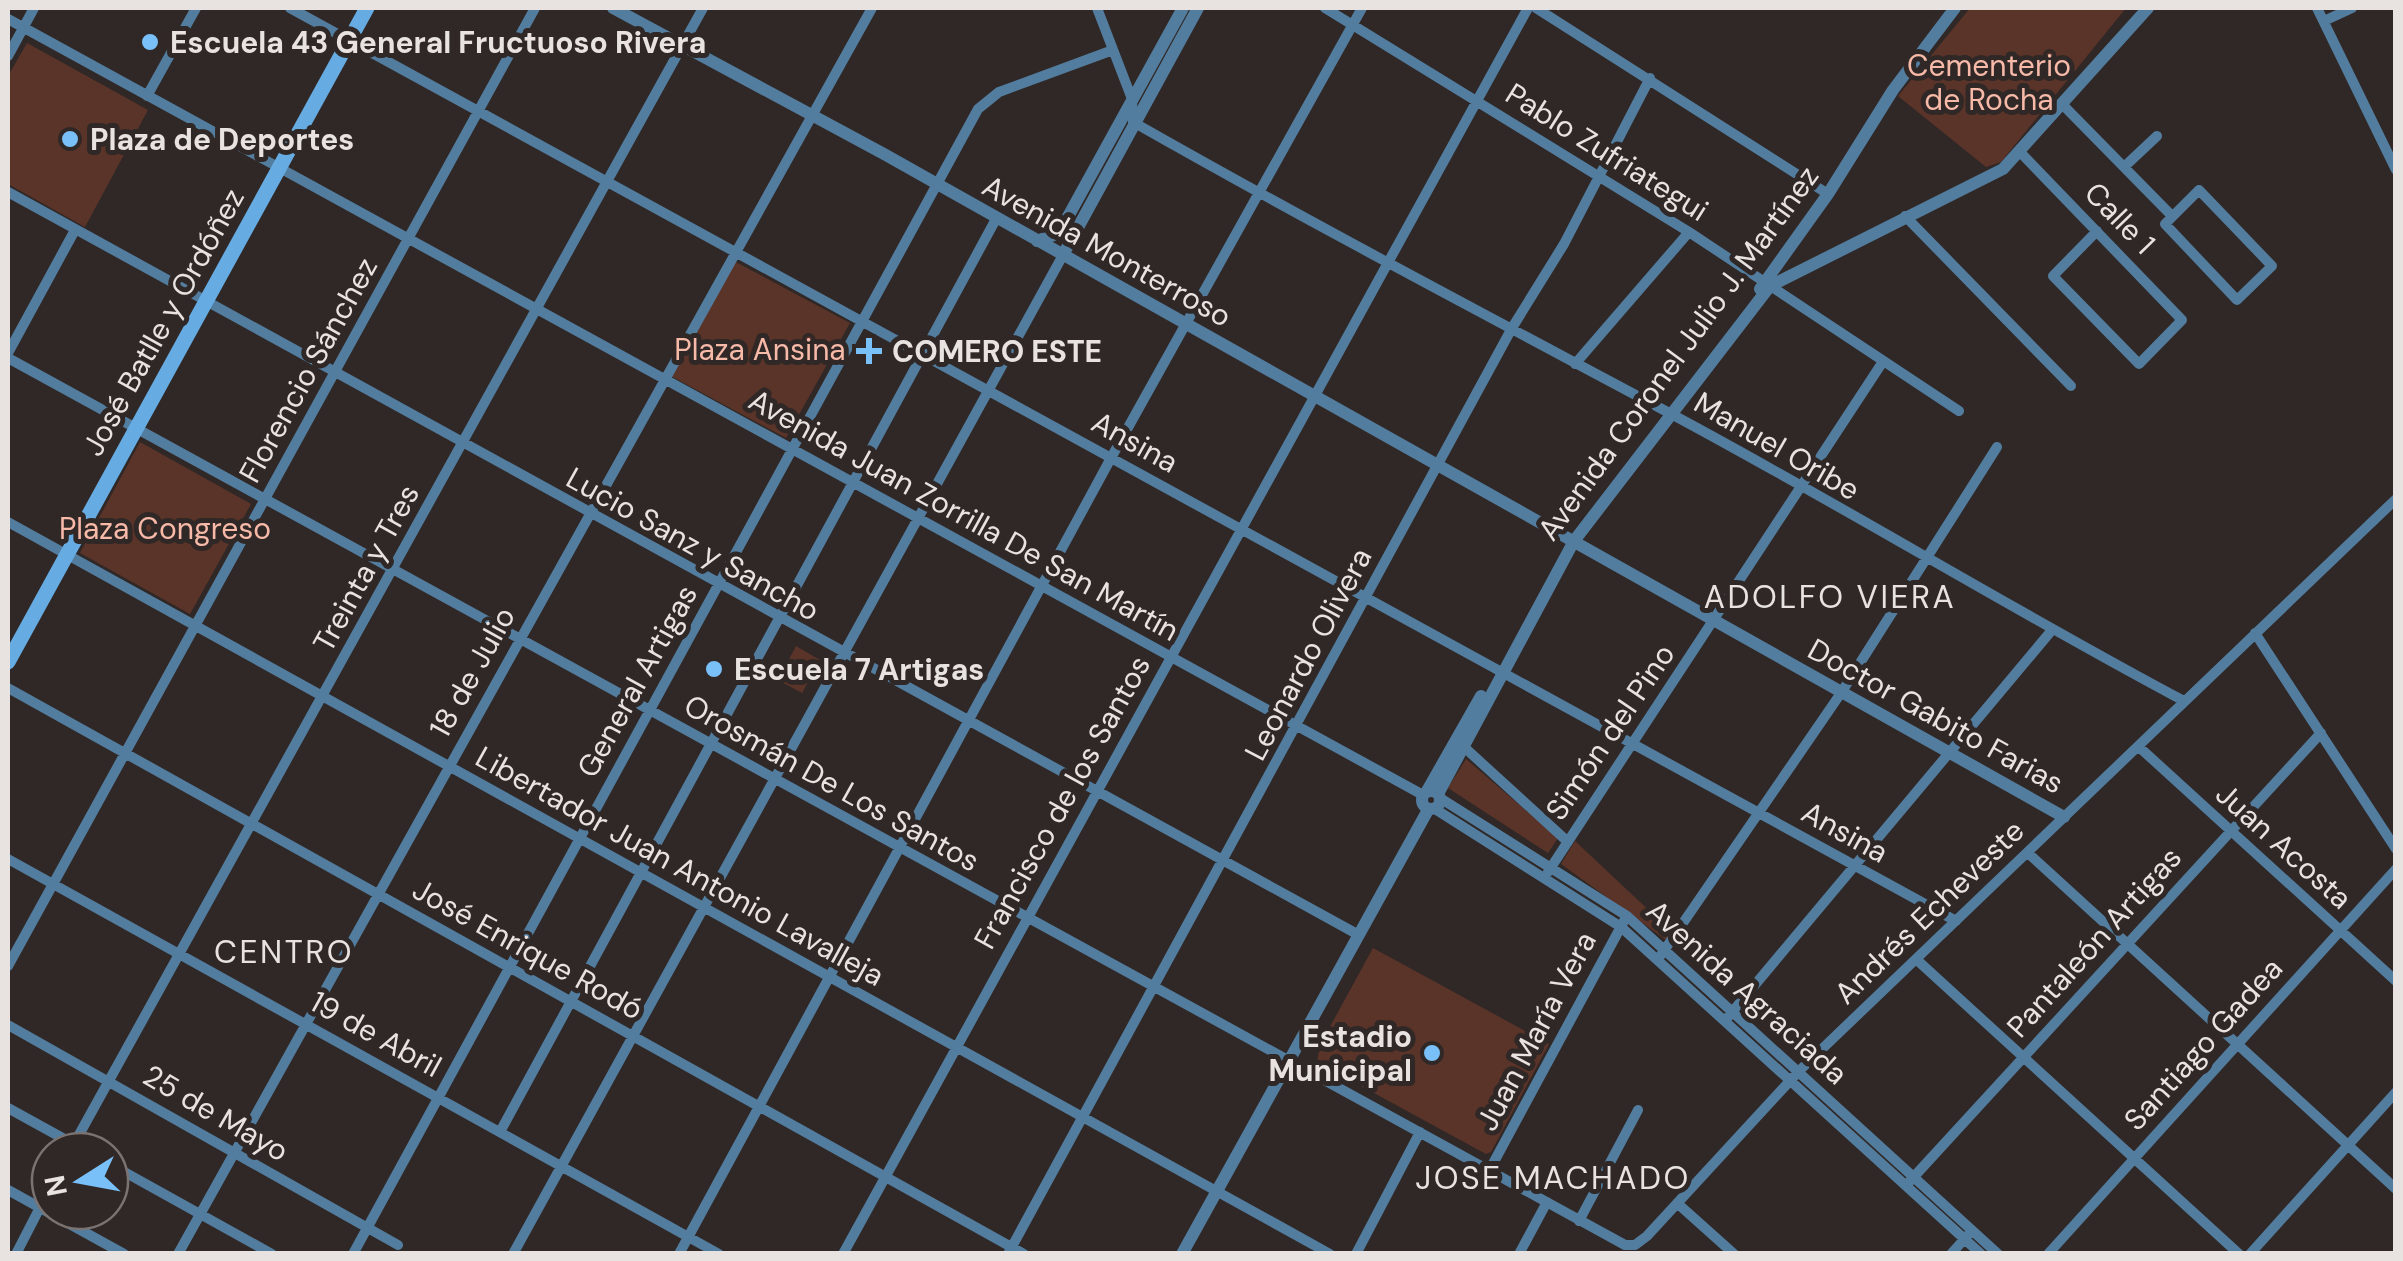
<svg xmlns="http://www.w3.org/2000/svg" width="2403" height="1261" font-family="'DM Sans',sans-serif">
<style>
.green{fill:#5b3429}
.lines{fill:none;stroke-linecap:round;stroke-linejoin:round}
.minor{stroke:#537d9f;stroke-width:10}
.tertiary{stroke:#537d9f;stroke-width:12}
.secondary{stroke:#66ace3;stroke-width:15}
.poi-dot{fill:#79bff8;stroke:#302826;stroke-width:4}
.labels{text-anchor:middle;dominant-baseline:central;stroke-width:10;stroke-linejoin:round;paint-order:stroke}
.poi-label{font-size:30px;font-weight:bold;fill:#e8e3e1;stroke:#302826;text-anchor:start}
.park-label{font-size:30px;fill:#f7b9a8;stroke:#302826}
.street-label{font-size:30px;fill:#e8e3e1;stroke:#302826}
.neighbourhood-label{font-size:32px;letter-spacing:2.5px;fill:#e8e3e1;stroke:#302826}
</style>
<rect width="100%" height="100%" fill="#302826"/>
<path class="green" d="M1970,8H2126L2001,162L1986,167L1898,96Z
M27,43L148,110L85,227L8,184V76Z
M734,261L850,323L786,438L669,375Z
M140,442L251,504L190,614L80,553Z
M796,646L820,660L802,693L778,680Z
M1466,759L1558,838L1548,853L1448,788Z
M1575,841L1672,932L1666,940L1561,864Z
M1373,948L1549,1044L1491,1152L1486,1154L1317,1062L1320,1045Z"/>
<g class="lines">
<path class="minor" d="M290,8L1956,921
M1097,8L1132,99L1133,122C1307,221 1484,314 1660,408C1837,502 2007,607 2184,701
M1325,8L1689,232L1959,411
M1536,8L1828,194
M2317,8L2396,170
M8,19L1423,795
M2324,21L2352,8
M8,56L34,8
M147,96L196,8
M2062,104L2172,216
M2020,152L2182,320L2139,364L2053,276L2097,231
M2124,167L2157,136
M2199,190L2272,266L2237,300L2165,224Z
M8,192L1357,934
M1905,216L2071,386
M8,353L75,230
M8,358L1625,1245H1635L1647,1236L1799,1071L2396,499
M1575,364L1689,232
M8,522L1330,1254
M2255,633L2396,849
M8,688L1024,1254
M1464,747L1568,842
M2139,747L2396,981
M1440,798L1627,916L1998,1254
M1435,809L1621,927L1981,1254
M2028,853L2396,1189
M8,859L719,1254
M1548,872L1882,363
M1661,955L1841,693L1997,447
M1917,960L2239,1254
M8,966L535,8
M1728,1017L2052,630
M8,1025L398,1245
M8,1108L86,1151
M500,1132L996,219
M70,1151L703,8
M110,1164L272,1254
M1489,1171L1624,921
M1910,1181L2321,733
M8,1190L124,1254
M1677,1203L1734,1254
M1579,1221L1638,1110
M16,1254L50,1188
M178,1254L872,8
M353,1254L978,109L999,92L1113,50
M513,1254L1063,255
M679,1254L1111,458L1362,8
M843,1254L1528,8
M1008,1254L1512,328L1564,244L1650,78
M1356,1254L1420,1132
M1519,1254L1547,1202
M1951,1254L1968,1235
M2048,1254L2396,869
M2250,1254L2396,1092"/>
<path class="tertiary" d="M613,8L884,154L2064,817
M1037,241L1059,233L1183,8
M1063,255L1198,8
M1760,289L1828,194L1893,90L1955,8
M1422 800a9 9 0 1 1 18 0a9 9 0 1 1-18 0Z
M1427,791L1481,696
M1438,794L1574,541L1770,286L2003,169L2148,8
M1182,1254L1428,810"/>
<path class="secondary" d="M8,662L367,8"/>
</g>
<g class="poi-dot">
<circle cx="150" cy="42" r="10"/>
<circle cx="70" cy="139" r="10"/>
<path d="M864 336h10v10h10v10h-10v10h-10v-10h-10v-10h10z"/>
<circle cx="714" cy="669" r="10"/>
<circle cx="1432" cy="1053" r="10"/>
</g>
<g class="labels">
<g class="poi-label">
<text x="170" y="42">Escuela 43 General Fructuoso Rivera</text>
<text x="90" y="139">Plaza de Deportes</text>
<text x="892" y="351">COMERO ESTE</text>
<text x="734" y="669">Escuela 7 Artigas</text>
<text x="1412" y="1036" text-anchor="end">Estadio<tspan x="1412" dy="34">Municipal</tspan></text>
</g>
<g class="park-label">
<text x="1989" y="65">Cementerio<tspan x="1989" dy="34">de Rocha</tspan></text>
<text x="760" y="349">Plaza Ansina</text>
<text x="165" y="528">Plaza Congreso</text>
</g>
<g class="street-label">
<text transform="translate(1607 152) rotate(32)">Pablo Zufriategui</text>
<text transform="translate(2120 218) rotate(46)">Calle 1</text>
<text transform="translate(1107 251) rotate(29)">Avenida Monterroso</text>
<text transform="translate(163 322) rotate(-61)">José Batlle y Ordóñez</text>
<text transform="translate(1678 353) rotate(-54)">Avenida Coronel Julio J. Martínez</text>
<text transform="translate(308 370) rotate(-61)">Florencio Sánchez</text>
<text transform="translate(1135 442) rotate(29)">Ansina</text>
<text transform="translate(1777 446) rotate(30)">Manuel Oribe</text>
<text transform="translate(964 515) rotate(29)">Avenida Juan Zorrilla De San Martín</text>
<text transform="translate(693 544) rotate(29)">Lucio Sanz y Sancho</text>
<text transform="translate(366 568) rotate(-61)">Treinta y Tres</text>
<text transform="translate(1308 654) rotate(-62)">Leonardo Olivera</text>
<text transform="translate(472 672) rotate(-61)">18 de Julio</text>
<text transform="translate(637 681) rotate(-61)">General Artigas</text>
<text transform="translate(1936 716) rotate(29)">Doctor Gabito Farias</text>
<text transform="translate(1610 732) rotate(-56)">Simón del Pino</text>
<text transform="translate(832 783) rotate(29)">Orosmán De Los Santos</text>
<text transform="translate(1062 802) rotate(-61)">Francisco de los Santos</text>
<text transform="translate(1845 832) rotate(29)">Ansina</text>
<text transform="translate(2284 846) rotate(42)">Juan Acosta</text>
<text transform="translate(680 866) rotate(29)">Libertador Juan Antonio Lavalleja</text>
<text transform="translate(1929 912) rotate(-44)">Andrés Echeveste</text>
<text transform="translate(2094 942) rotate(-48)">Pantaleón Artigas</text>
<text transform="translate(528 949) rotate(29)">José Enrique Rodó</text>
<text transform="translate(1747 992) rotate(42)">Avenida Agraciada</text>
<text transform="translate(1536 1031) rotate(-62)">Juan María Vera</text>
<text transform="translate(376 1034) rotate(29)">19 de Abril</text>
<text transform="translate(2203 1044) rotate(-48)">Santiago Gadea</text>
<text transform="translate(216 1113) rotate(30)">25 de Mayo</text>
</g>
<g class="neighbourhood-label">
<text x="1830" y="597">ADOLFO VIERA</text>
<text x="284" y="952">CENTRO</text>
<text x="1553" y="1178">JOSE MACHADO</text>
</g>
</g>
<rect width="2403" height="1261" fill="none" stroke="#e8e3e1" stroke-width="20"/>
<g transform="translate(80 1181) rotate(259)"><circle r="48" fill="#302826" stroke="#7a7371" stroke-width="2.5"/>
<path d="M0-8L18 38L0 25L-18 38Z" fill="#79bff8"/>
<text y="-15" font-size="28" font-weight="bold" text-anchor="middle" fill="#e8e3e1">N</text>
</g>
</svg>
